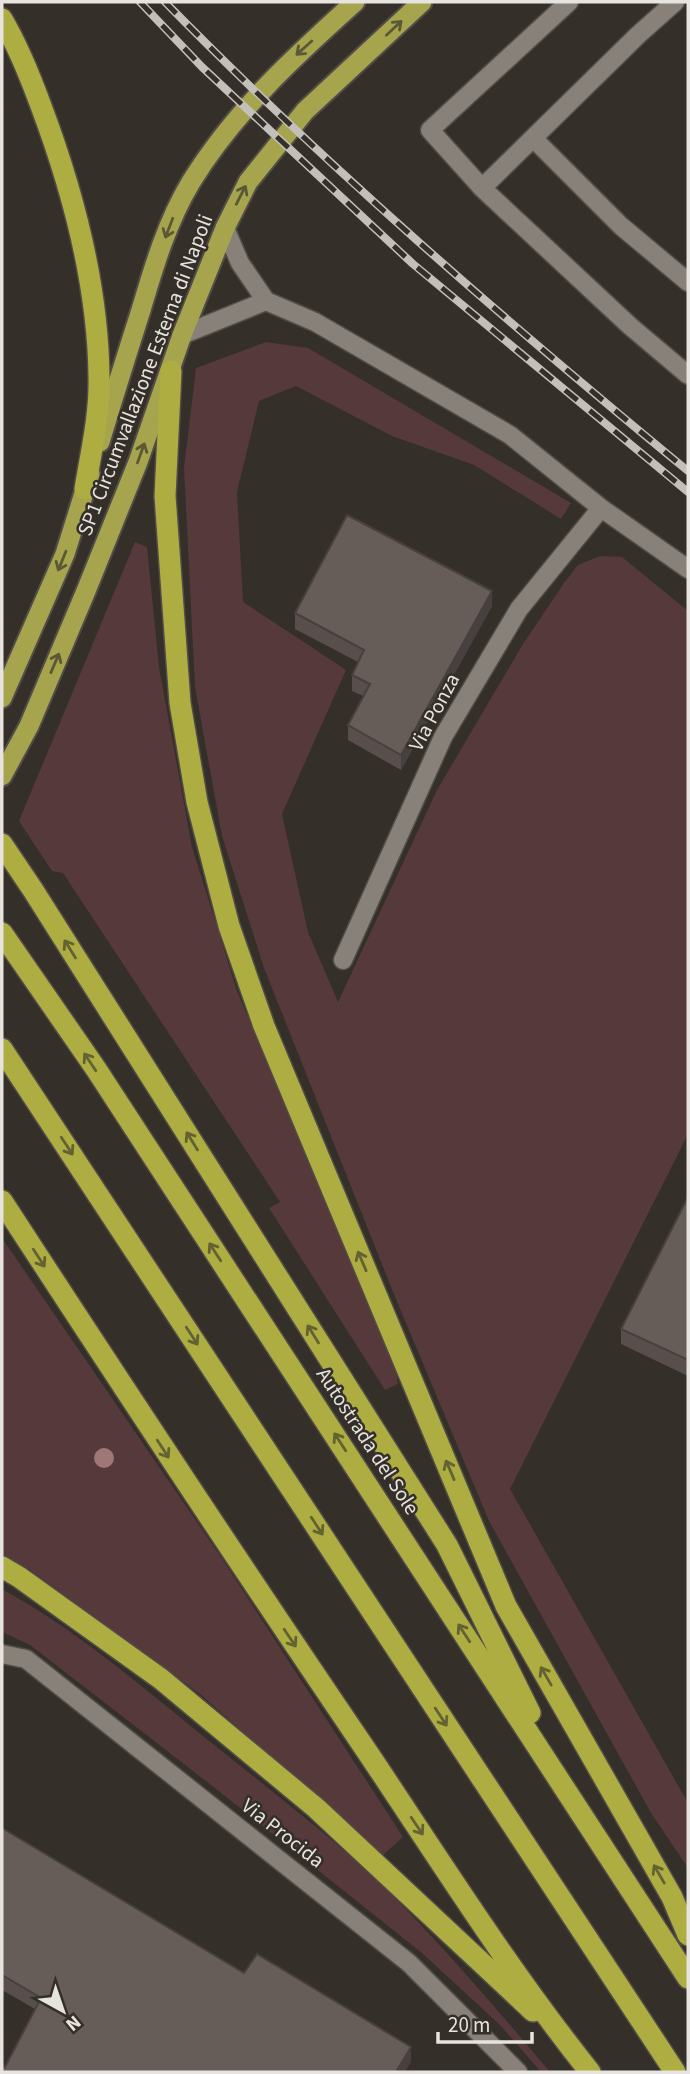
<svg xmlns="http://www.w3.org/2000/svg" width="690" height="2074" font-family="'Source Sans 3',sans-serif">
<style>
.green{fill:#55393b}
.lines{fill:none;stroke-linecap:round;stroke-linejoin:round}
.service-casing{stroke:#514c47;stroke-width:21}
.minor-casing{stroke:#514c47;stroke-width:21}
.trunk-casing{stroke:#514c47;stroke-width:23}
.motorway-casing{stroke:#514c47;stroke-width:24}
.service{stroke:#878179;stroke-width:18}
.minor{stroke:#878179;stroke-width:18}
.trunk{stroke:#a6a44d;stroke-width:19}
.motorway{stroke:#adad42;stroke-width:21}
.rail-casing{stroke:#c3bfba;stroke-width:8}
.rail{stroke:#342f28;stroke-width:5;stroke-dasharray:16;stroke-linecap:butt}
.tree{fill:#9e7776}
.wall{fill:#584f4c}
.shaded-wall{fill:#47403e}
.building{fill:#665c58;stroke:#47403e;stroke-width:2}
.oneway{stroke:#5c5835}
.oneway2{stroke:#646132}
.labels{text-anchor:middle;dominant-baseline:central;stroke-width:5;stroke-linejoin:round;paint-order:stroke}
.street-label{font-size:21px;fill:#e7e4df;stroke:#342f28}
</style>
<rect width="100%" height="100%" fill="#342f28"/>
<path class="green" d="M266,342L308,348L571,503L561,519L474,465L392,436L296,386L259,401L237,492L243,602L346,670L282,814L308,932L338,1002L437,790L523,644L564,583L578,565L600,556L622,557L688,611V1134L510,1489L688,1803V1868L651,1813L489,1521L393,1292L264,968L222,836L195,687L184,468L196,368Z
M135,542L147,547L159,667L192,847L237,991L396,1371L398,1384L385,1390L269,1208L280,1202L63,873L52,871L19,821Z
M2,1238L221,1557L403,1837L383,1855L200,1694L29,1569L2,1555Z
M2,1589C75,1629 139,1684 203,1736C271,1791 341,1843 402,1905C454,1959 502,2015 550,2072H541L500,2025L422,1953L206,1781L30,1645L2,1632Z"/>
<g class="lines">
<defs>
<path id="service" d="M569,2L430,130L482,188L630,326L688,375
M675,2L638,35L533,138L621,226L688,282
M482,188L533,138
M225,228L240,263L266,301L315,322L510,435L601,508L688,569
M182,335L266,301
M343,960L443,737L519,609L601,508"/>
<path id="minor" d="M2,1654L26,1659L409,1963L518,2072"/>
<path id="trunk" d="M100,442C113,398 127,354 141,310C154,266 167,222 191,182C234,112 294,57 355,2
M2,698L65,554L90,474
M2,776L29,726L86,591L138,462L182,335L225,228L248,182L305,111L422,2"/>
<path id="motorway" d="M2,19C18,46 30,76 41,106C73,191 98,286 99,377C100,415 91,452 85,489
M171,371L165,496L180,703L197,802L229,926L264,1026L506,1606L672,1897L688,1935
M2,844L33,890L447,1545L530,1713
M2,933L96,1069L688,1978
M2,1049L675,2072
M2,1201C123,1387 245,1572 370,1756C441,1862 510,1972 590,2072
M2,1567L19,1577L161,1679L316,1808L533,2011"/>
</defs>
<use href="#service" class="service-casing"/>
<use href="#minor" class="minor-casing"/>
<use href="#trunk" class="trunk-casing"/>
<use href="#motorway" class="motorway-casing"/>
<use href="#service" class="service"/>
<use href="#minor" class="minor"/>
<use href="#trunk" class="trunk"/>
<use href="#motorway" class="motorway"/>
<defs>
<path id="rail" d="M140,2L202,67L413,264L688,492
M165,2C329,169 507,322 688,471"/>
</defs>
<use href="#rail" class="rail-casing"/>
<use href="#rail" class="rail"/>
</g>
<circle class="tree" cx="104" cy="1458" r="10"/>
<path class="wall" d="M492,606L401,770L348,740V725L363,696L352,691V675L358,662L295,629V613Z
M688,1197V1376L621,1344V1329Z
M2,1828L244,1973L411,2062L5,2067L35,2009L2,1990Z"/>
<path class="shaded-wall" d="M492,591V606L401,770V755Z
M411,2047V2062L405,2072H396Z"/>
<path class="building" d="M347,515L492,591L401,755L348,725L370,684L352,675L364,650L295,613Z
M688,1197V1360L621,1329Z
M2,1828L244,1973L257,1954L411,2047L396,2072H2V2065L5,2067L41,1998L2,1975Z"/>
<defs><path id="oneway-shaft" d="M-6 0H5M1.5-3L5.5 0L1.5 3" fill="none" stroke-width="1.6" stroke-linecap="round" stroke-linejoin="round" transform="scale(1.75)"/></defs>
<g class="oneway">
<use href="#oneway-shaft" transform="translate(394 28) rotate(-43)"/>
<use href="#oneway-shaft" transform="translate(304 48) rotate(138)"/>
<use href="#oneway-shaft" transform="translate(241 195) rotate(-63)"/>
<use href="#oneway-shaft" transform="translate(169 228) rotate(111)"/>
<use href="#oneway-shaft" transform="translate(141 453) rotate(-70)"/>
<use href="#oneway-shaft" transform="translate(62 561) rotate(112)"/>
<use href="#oneway-shaft" transform="translate(55 663) rotate(-67)"/>
</g>
<g class="oneway2">
<use href="#oneway-shaft" transform="translate(70 949) rotate(-122)"/>
<use href="#oneway-shaft" transform="translate(90 1062) rotate(-124)"/>
<use href="#oneway-shaft" transform="translate(192 1141) rotate(-122)"/>
<use href="#oneway-shaft" transform="translate(67 1146) rotate(57)"/>
<use href="#oneway-shaft" transform="translate(215 1252) rotate(-123)"/>
<use href="#oneway-shaft" transform="translate(39 1258) rotate(57)"/>
<use href="#oneway-shaft" transform="translate(362 1261) rotate(-113)"/>
<use href="#oneway-shaft" transform="translate(313 1334) rotate(-122)"/>
<use href="#oneway-shaft" transform="translate(192 1336) rotate(57)"/>
<use href="#oneway-shaft" transform="translate(340 1442) rotate(-123)"/>
<use href="#oneway-shaft" transform="translate(163 1449) rotate(57)"/>
<use href="#oneway-shaft" transform="translate(450 1470) rotate(-113)"/>
<use href="#oneway-shaft" transform="translate(317 1526) rotate(57)"/>
<use href="#oneway-shaft" transform="translate(464 1633) rotate(-123)"/>
<use href="#oneway-shaft" transform="translate(290 1638) rotate(56)"/>
<use href="#oneway-shaft" transform="translate(546 1676) rotate(-120)"/>
<use href="#oneway-shaft" transform="translate(441 1717) rotate(57)"/>
<use href="#oneway-shaft" transform="translate(417 1826) rotate(56)"/>
<use href="#oneway-shaft" transform="translate(659 1874) rotate(-120)"/>
</g>
<g class="labels">
<g class="street-label">
<text transform="translate(145 375) rotate(-69)">SP1 Circumvallazione Esterna di Napoli</text>
<text transform="translate(434 712) rotate(-62)">Via Ponza</text>
<text transform="translate(368 1441) rotate(57)">Autostrada del Sole</text>
<text transform="translate(283 1833) rotate(38)">Via Procida</text>
</g>
</g>
<rect width="690" height="2074" fill="none" stroke="#e7e4df" stroke-width="7"/>
<g transform="translate(63 2011) rotate(140)" stroke="#342f28" stroke-width="5" paint-order="stroke">
<path d="M0-5L12 26L0 18L-12 26Z" fill="#e7e4df"/>
<text y="-10" font-size="19" font-weight="bold" text-anchor="middle" fill="#e7e4df">N</text>
</g>
<path d="M438 2032v10h94v-10" fill="none" stroke="#e7e4df" stroke-width="3.5"/>
<text x="448" y="2032" font-size="21" fill="#e7e4df" stroke="#342f28" stroke-width="5" paint-order="stroke">20 m</text>
</svg>
